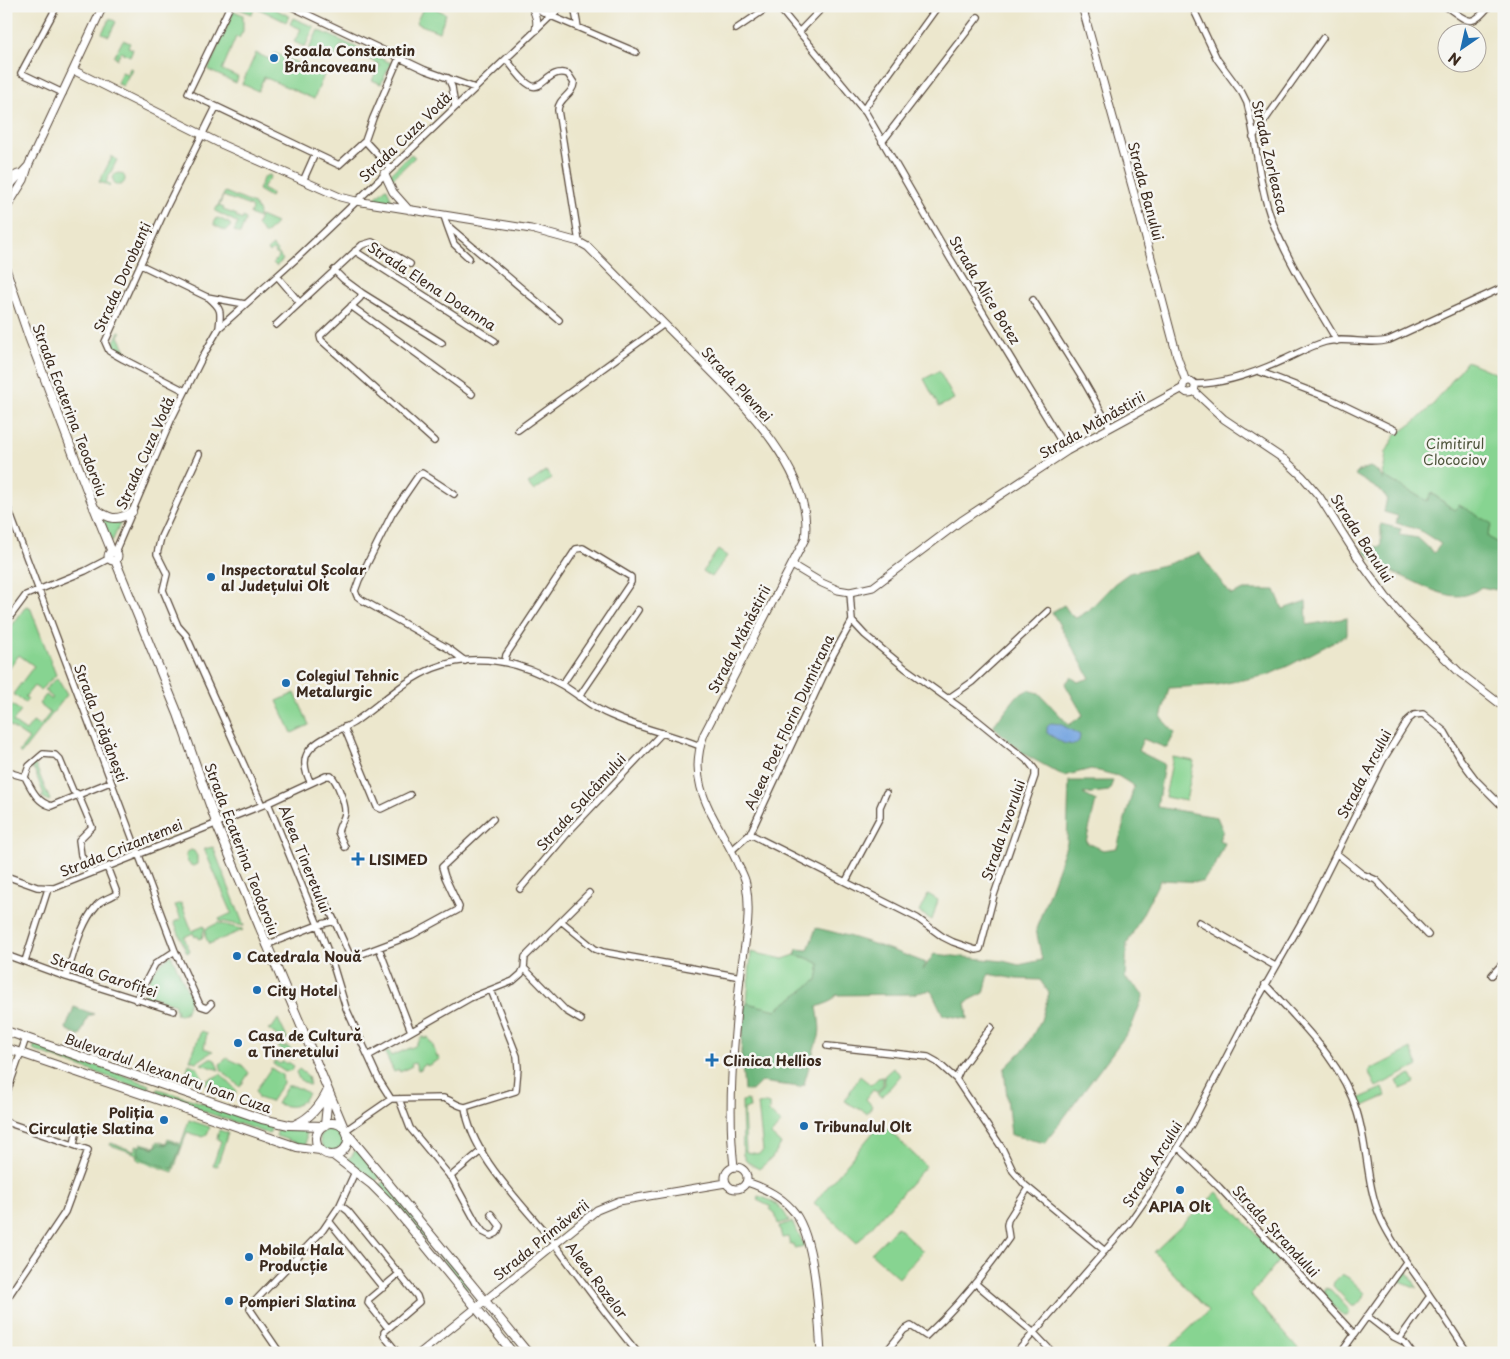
<svg xmlns="http://www.w3.org/2000/svg" width="1510" height="1359" font-family="'Playpen Sans',sans-serif">
<style>
.green{fill:#87d491;stroke:#617f58}
.forest{fill:#6db67b;stroke:#54704c}
.water{fill:#76a5e0;stroke:#58687f}
.lines{fill:none;stroke-linecap:round;stroke-linejoin:round}
.minor-casing{stroke:#564638;stroke-width:8}
.tertiary-casing{stroke:#564638;stroke-width:9}
.secondary-casing{stroke:#564638;stroke-width:10}
.minor{stroke:#fff;stroke-width:5.5}
.tertiary{stroke:#fff;stroke-width:7}
.secondary{stroke:#fff;stroke-width:8}
.poi-dot{fill:#1f6fb2;stroke:#f6f6f2;stroke-width:2}
.labels{text-anchor:middle;dominant-baseline:central;stroke-width:5;stroke-linejoin:round;paint-order:stroke}
.poi-label{font-size:14px;font-weight:bold;fill:#3b2a1e;stroke:#f6f6f2;text-anchor:start}
.street-label{font-size:14px;fill:#3b2a1e;stroke:#f6f6f2}
.park-label{font-size:14px;fill:#4e543b;stroke:#f6f6f2}
</style>
<rect width="100%" height="100%" fill="#f6f6f2"/>
<filter id="ink" filterUnits="userSpaceOnUse"><feTurbulence type="fractalNoise" baseFrequency=".02" numOctaves="2"/><feDisplacementMap in="SourceGraphic" scale="10" xChannelSelector="R" yChannelSelector="G"/><feConvolveMatrix kernelMatrix="1 2 1 2 8 2 1 2 1" color-interpolation-filters="sRGB"/></filter>
<filter id="wash" filterUnits="userSpaceOnUse"><feTurbulence type="fractalNoise" baseFrequency=".0096" numOctaves="4" result="noise"/><feDisplacementMap in="SourceGraphic" scale="20" xChannelSelector="R" yChannelSelector="G"/><feGaussianBlur stdDeviation="1.12" result="paint"/><feColorMatrix in="noise" values="0 0 0 0 0 0 0 0 0 0 0 0 0 0 0 0 0 1.4 0 .05"/><feComposite in="paint" operator="in"/></filter>
<g filter="url(#wash)">
<rect width="100%" height="100%" fill="#ece7cd"/>
<path class="green" d="M237,6H269L289,16L286,22L255,7L252,14L237,8Z
M424,6H431L446,14L439,32L416,23Z
M234,11L243,15V31L239,38L236,37L222,70L238,77L236,83L208,70Z
M110,18L116,22L109,36L102,33Z
M293,18L314,27L305,47L294,42L301,29L290,24Z
M318,30L391,63L381,84L372,80L380,65L341,45L333,61L309,49Z
M123,40L130,43L128,47L133,49L130,56L121,52L117,59L114,57Z
M256,53L271,60L275,53L324,75L314,99L264,77L258,91L242,84Z
M130,68L132,69L123,86L117,83L122,72L127,74Z
M411,154L415,157L393,178L390,176L391,173Z
M111,156L117,160L106,182L110,184L109,187L106,184L99,182L111,159Z
M113 179a6 6 0 1 1 12 0a6 6 0 1 1-12 0Z
M269,175L271,176C269,181 265,183 262,189L272,194L270,197L258,190L264,177Z
M387,188L393,204L372,201L386,188Z
M225,192L254,204L259,212L258,218L250,214L252,209L250,206L223,196L219,206L224,208L223,210L237,215L236,217L242,220L243,217L246,219L240,234L234,231L238,223L215,211Z
M260,216L276,223L265,235L257,225Z
M218,218L229,223L231,226L226,231L214,225L215,219Z
M273,246L283,260L276,266L273,263L279,257L273,250L270,253L268,250Z
M119,331L121,332L119,336L126,351L129,353L127,358L116,352L112,346Z
M1467,361L1504,377V548L1487,536L1492,525L1454,510L1432,493L1427,501L1383,476L1386,452L1395,436L1418,419L1432,406Z
M939,371L954,399L939,407L924,379Z
M546,471L552,478L534,491L528,484Z
M104,519L115,522L122,519L112,542L103,520Z
M718,550L727,556L712,577L703,571Z
M26,606L30,607L56,675L40,690L34,686L25,697L28,699L25,703L13,694L34,666L19,655L6,673V634Z
M57,678L67,695L21,754L19,752L29,739L7,724L10,719L6,716L12,705L21,711L13,722L26,731L33,722L40,726L50,713L39,704L46,695L51,699L53,698L44,690Z
M295,693L309,725L292,733L277,701Z
M1173,757L1194,761L1186,801L1165,797Z
M35,764L50,800L49,801L41,796L44,795L34,769H32L31,766Z
M213,847L244,926L220,921L219,919L232,913L204,849Z
M191,850L194,851L197,856V864L193,866C187,864 186,859 186,853Z
M928,894L938,900L932,920L919,912Z
M181,903L192,931L204,926L205,927L202,938L199,939L198,936L195,937L193,933L184,937L190,951L187,953L174,922L181,919L175,905Z
M218,923L242,929L243,930L209,944L205,936L206,929Z
M751,952L783,959L795,955L807,958L820,964L817,980L776,1010L747,1003Z
M171,955L191,998L185,1013H182L181,1015L176,1014L177,1010L175,1009V1004L151,996L150,998L144,997C149,974 153,969 171,955Z
M278,1019L288,1040L283,1037L281,1039L268,1029L272,1028Z
M201,1031L207,1033L204,1048L213,1051L197,1062L190,1060Z
M423,1036L424,1039L428,1037L431,1043H432L437,1057H439L440,1059L427,1066L426,1064L421,1066L422,1069L418,1070L415,1063L411,1064L412,1066L400,1072L399,1070L394,1072L385,1053L389,1051L391,1056L415,1046Z
M35,1043L150,1085L148,1091L33,1050Z
M280,1045L284,1048L286,1046L297,1053L293,1059L278,1048Z
M1411,1049L1418,1066L1376,1087L1368,1071Z
M210,1058L215,1060L219,1070L201,1064Z
M227,1058L242,1065L249,1073L240,1087L222,1071L220,1064Z
M275,1061L280,1064L283,1061L287,1064L288,1062L294,1066L292,1070L285,1072L273,1064Z
M189,1064L197,1067L204,1080L203,1083L185,1077Z
M271,1068L282,1075L283,1083L270,1102L258,1098L256,1090Z
M893,1068L901,1075L882,1097L877,1094L885,1084L884,1076Z
M299,1069L308,1076L310,1086L299,1079L296,1072Z
M221,1074L237,1091L236,1093L206,1084L208,1080Z
M1411,1075L1415,1083L1401,1089L1397,1081Z
M860,1076L871,1085L878,1078L883,1077V1085L877,1092L873,1090L866,1099L872,1106L867,1113L844,1101Z
M287,1086H294L308,1093C300,1108 292,1108 277,1104Z
M1383,1088L1386,1096L1361,1107L1358,1099Z
M158,1089L273,1125L269,1134L156,1095Z
M746,1100L749,1102L750,1108L744,1109L746,1152L759,1154L763,1151L758,1104L766,1103L769,1104L770,1109L768,1111L781,1123L771,1135L781,1144L772,1158L759,1169L746,1161L743,1155L742,1101Z
M189,1120L210,1127L207,1134L203,1137L187,1132L173,1172L138,1160L137,1154L110,1145L111,1143L134,1151L136,1145L140,1146L141,1143L155,1147L158,1141L166,1144L168,1139L181,1144Z
M881,1123L926,1166L857,1243L814,1203Z
M279,1126L292,1129L308,1128L306,1134V1146L276,1136Z
M320 1139a12 12 0 1 1 24 0a12 12 0 1 1-24 0Z
M219,1130L228,1133L217,1166L213,1165L221,1141L217,1139Z
M357,1147L381,1176L373,1184L344,1161L352,1156Z
M384,1181L471,1287L467,1290L435,1252L378,1188Z
M1217,1192L1280,1259L1251,1295L1302,1353H1164L1208,1311L1154,1252Z
M758,1196C773,1200 782,1206 789,1221L778,1224L775,1213L770,1209L771,1207L757,1200Z
M792,1222L805,1246L794,1248L793,1244H790L788,1237L782,1238L779,1226Z
M897,1227L923,1251L899,1278L871,1253Z
M1406,1270L1408,1272L1417,1288L1398,1280Z
M1342,1274L1349,1278L1365,1293L1364,1297L1356,1306H1352L1333,1286L1334,1282Z
M1326,1288L1331,1290L1349,1310L1350,1312L1347,1316H1343L1324,1296V1292Z"/>
<path class="forest" d="M1370,467L1379,472L1383,481V476L1427,501L1431,493L1454,510L1459,505L1492,524L1487,536L1504,548V583L1496,590L1481,587C1461,604 1439,593 1419,584C1399,574 1380,569 1365,552L1368,546L1381,547V524L1401,529L1399,535L1418,538L1434,553L1441,544L1419,530L1396,523L1398,516L1384,512L1387,498L1381,491L1355,475L1359,471Z
M1199,553L1231,595L1244,590H1275L1283,609L1306,601L1307,625L1347,618V635L1290,665L1268,675L1216,685L1169,688L1161,718L1175,733L1167,748L1143,739L1138,751L1164,764L1157,807L1217,817L1223,831L1219,840L1225,843L1215,866L1202,882L1160,880L1127,944L1125,978L1144,994L1131,1028L1045,1143L1011,1135L1004,1069L1026,1047L1041,1020L1049,993L1040,980L1016,979L989,974L984,993L966,1002L968,1019L943,1015L931,990L913,994L836,995L830,1002L817,1007C819,1020 823,1035 815,1046L804,1084L800,1087L761,1082L752,1091L744,1090L741,1052L744,1007L747,1003L776,1010L817,980L820,964L807,958L795,955L797,949L808,950L816,928C853,936 890,949 926,963L923,970L934,954L1003,961L1019,965L1042,960L1036,929L1067,843L1069,781H1113L1109,791L1083,794L1096,801L1086,842L1103,850L1117,848L1134,786L1118,776L1091,769L1064,776L1024,754L993,726L1017,696L1028,690L1039,693L1069,725L1083,715L1065,684L1071,677L1078,682L1090,678L1052,612L1064,605L1071,615L1076,618L1088,611L1114,584L1129,573L1164,565Z
M74,1007L94,1014L88,1016L80,1036H77L76,1034L67,1030L66,1028Z
M169,1141L181,1146L172,1169L142,1159L139,1155L138,1148L142,1145L155,1148L158,1144L166,1145Z"/>
<path class="water" d="M1051,723L1060,724L1080,735L1079,741L1074,745L1063,743L1047,733V727Z"/>
</g>
<g filter="url(#ink)">
<g class="lines">
<defs>
<path id="minor" d="M57,6L21,73L63,93
M230,6L188,93L339,165L365,141L373,118L399,58
M290,6L425,70L475,88
M574,6L578,27
M1192,6L1217,59L1242,93L1247,103C1257,142 1258,185 1273,223C1289,264 1315,303 1337,341
M1445,6C1467,20 1470,30 1489,6
M736,29L770,6L781,10L866,113L950,258L1067,451
M799,32L824,6
M506,59C513,67 522,82 532,86C543,90 550,67 568,74L574,83C573,95 558,98 558,110L579,242
M448,78L452,87L455,107
M863,110L938,6
M1253,137L1323,38
M365,141L390,168
M882,142L978,17
M303,181L315,154
M444,216L447,225L559,320
M447,225L454,244L469,258
M355,251L495,341
M141,265L207,297L245,304
M334,270L343,279L362,293L360,298L320,336L321,340L434,441
M277,276L300,303
M362,293L442,343
M209,298C222,309 221,312 219,328
M1033,300L1082,378L1110,427
M351,306L472,394
M276,325L362,245L372,242L410,264
M1258,371L1331,399L1395,430
M1195,384C1223,384 1257,372 1283,360C1297,354 1310,346 1325,342C1346,336 1368,346 1389,340L1504,287
M185,391L123,359L109,351L105,342L165,210L216,107
M518,430L664,324
M199,454L161,537L157,554L167,574L163,590L178,626L186,635L262,805
M454,494L422,473L418,476L392,514L359,580L355,591L357,596L362,600L449,649L465,661
M6,503L175,951L199,1003L201,1006L207,1008L211,1004
M115,552L172,418L203,356L219,328L296,259L551,16L636,52
M6,622L26,595L85,571L110,558
M505,661L506,655L576,549L583,548L631,577V582L562,685
M579,697L638,610
M949,698L972,682L1048,611
M344,727L377,807L381,809L410,795
M6,770L14,774L25,777
M311,783C294,752 315,743 339,730C345,727 351,725 356,721C382,703 404,680 434,668C478,651 522,662 562,685C578,694 592,708 610,715C639,728 670,734 700,746
M268,803L318,925L333,965L346,1008L379,1080L391,1099
M750,834L917,918L943,937L953,942L976,950L980,949L994,895L1035,776V770L1029,762L976,719L905,668L865,635L852,621L850,592
M731,851L750,834L833,655L852,621
M1336,853L1362,874L1376,880L1428,935
M91,873L81,855L79,840L92,827L78,794L73,791L60,760L55,755L43,754L29,766L25,777C32,790 37,802 51,806L110,782
M6,876L37,887L54,888L268,803L326,776H331C337,781 346,805 345,813C344,820 339,825 338,832L345,847
M846,881L880,817V807L886,793
M520,889L572,828L662,733
M325,900L351,958L412,935L458,910L459,907L445,877L442,867L493,819
M561,921L595,949L603,952L741,977
M1199,922L1275,966
M266,945L318,925L335,921
M379,948L411,1031
M6,955L66,977L174,1011
M25,961L48,889
M524,968L566,1011L581,1020
M1492,975L1504,962
M66,977C74,954 80,924 97,905C102,899 111,898 117,893L107,867
M1265,984C1300,1023 1342,1061 1357,1112C1368,1147 1366,1185 1381,1219C1393,1246 1414,1271 1430,1296C1443,1314 1455,1334 1468,1353
M136,1000L155,964L175,951
M827,1046L928,1057L937,1062L956,1079L1002,1148L1013,1171L1025,1185L1105,1251
M368,1056L470,998L513,981L521,974L524,968L525,957L589,893
M956,1079L961,1068L991,1027
M6,1095L26,1038
M399,1099L410,1128L453,1180L477,1224L483,1232L491,1236L497,1233L500,1226L491,1214
M465,1107C471,1157 527,1208 556,1246C583,1282 609,1319 638,1353
M465,1107L516,1091L518,1068L517,1056L491,990
M6,1122L88,1150L65,1212L6,1300
M346,1130L391,1099L443,1098C451,1100 457,1106 465,1107
M74,1145L76,1134
M1178,1147L1219,1187L1354,1334
M450,1177L482,1150
M340,1205L348,1211L417,1296L419,1302L384,1332V1336L398,1353
M329,1221L383,1288
M975,1283L1034,1333L1053,1353
M1367,1316L1394,1337L1404,1342L1412,1353
M388,1328L368,1303L369,1299L400,1273
M1400,1338L1430,1296
M280,1353L250,1309L255,1301L323,1230L340,1205L355,1172
M885,1353L904,1330L911,1326L926,1336C957,1307 985,1273 1009,1238L1007,1225L1008,1220L1028,1188
M1016,1353L1129,1223L1148,1196L1192,1123L1244,1023L1305,916L1383,760L1408,720L1414,715L1423,714L1445,732L1461,760L1476,780L1504,808
M1341,1353L1406,1262"/>
<path id="tertiary" d="M532,6L551,16L560,6
M1082,6L1135,197L1177,356L1186,382
M532,7C536,15 538,21 536,30
M73,70L223,145L340,197L356,201L531,229L579,242L588,247C620,279 651,311 682,342C728,389 816,467 805,539L704,734C685,786 715,816 736,860C739,868 745,876 746,884C752,917 744,947 740,978C734,1041 727,1105 734,1167
M384,173L393,192L409,210
M6,180L18,174
M6,190L28,166
M6,209L24,180L29,164L103,6
M1183 387a6 6 0 1 1 12 0a6 6 0 1 1-12 0Z
M1194,391L1224,419L1285,460L1302,476L1319,496L1362,564L1386,597L1407,621L1460,673L1504,707
M792,565L822,583L838,590L850,592L873,587L961,521L1067,451L1183,388
M725 1178a11 11 0 1 1 22 0a11 11 0 1 1-22 0Z
M747,1182C765,1188 783,1197 795,1213C817,1244 818,1315 821,1353
M420,1353L597,1210L619,1201L726,1183"/>
<path id="secondary" d="M6,270L29,337L87,490L112,552
M94,508C109,519 116,522 132,512
M108.5 556a4.5 4.5 0 1 1 9 0a4.5 4.5 0 1 1-9 0Z
M115,560L178,714L218,828L344,1128
M6,1031L262,1119L289,1125L323,1126
M6,1048L297,1147L320,1150
M316 1139a16 16 0 1 1 32 0a16 16 0 1 1-32 0Z
M296,1124C312,1117 321,1105 328,1090
M325,1125L328,1095
M347,1133L528,1353
M333,1155L371,1184L392,1205L513,1353"/>
</defs>
<use href="#minor" class="minor-casing"/>
<use href="#tertiary" class="tertiary-casing"/>
<use href="#secondary" class="secondary-casing"/>
<use href="#minor" class="minor"/>
<use href="#tertiary" class="tertiary"/>
<use href="#secondary" class="secondary"/>
</g>
</g>
<g class="poi-dot">
<circle cx="274" cy="58" r="5"/>
<circle cx="211" cy="577" r="5"/>
<circle cx="286" cy="683" r="5"/>
<path d="M355.5 851.5h5v5h5v5h-5v5h-5v-5h-5v-5h5z"/>
<circle cx="237" cy="956" r="5"/>
<circle cx="257" cy="990" r="5"/>
<circle cx="238" cy="1043" r="5"/>
<path d="M709.5 1052.5h5v5h5v5h-5v5h-5v-5h-5v-5h5z"/>
<circle cx="164" cy="1120" r="5"/>
<circle cx="804" cy="1126" r="5"/>
<circle cx="1180" cy="1190" r="5"/>
<circle cx="249" cy="1257" r="5"/>
<circle cx="229" cy="1301" r="5"/>
</g>
<g class="labels">
<g class="poi-label">
<text x="284" y="50">Școala Constantin<tspan x="284" dy="16">Brâncoveanu</tspan></text>
<text x="221" y="569">Inspectoratul Școlar<tspan x="221" dy="16">al Județului Olt</tspan></text>
<text x="296" y="675">Colegiul Tehnic<tspan x="296" dy="16">Metalurgic</tspan></text>
<text x="369" y="859">LISIMED</text>
<text x="247" y="956">Catedrala Nouă</text>
<text x="267" y="990">City Hotel</text>
<text x="248" y="1035">Casa de Cultură<tspan x="248" dy="16">a Tineretului</tspan></text>
<text x="723" y="1060">Clinica Hellios</text>
<text x="154" y="1112" text-anchor="end">Poliția<tspan x="154" dy="16">Circulație Slatina</tspan></text>
<text x="814" y="1126">Tribunalul Olt</text>
<text x="1180" y="1206" text-anchor="middle">APIA Olt</text>
<text x="259" y="1249">Mobila Hala<tspan x="259" dy="16">Producție</tspan></text>
<text x="239" y="1301">Pompieri Slatina</text>
</g>
<g class="street-label">
<text transform="translate(405 137) rotate(-44)">Strada Cuza Vodă</text>
<text transform="translate(1270 157) rotate(77)">Strada Zorleasca</text>
<text transform="translate(1146 191) rotate(75)">Strada Banului</text>
<text transform="translate(122 277) rotate(-66)">Strada Dorobanți</text>
<text transform="translate(432 286) rotate(33)">Strada Elena Doamna</text>
<text transform="translate(985 290) rotate(59)">Strada Alice Botez</text>
<text transform="translate(737 384) rotate(47)">Strada Plevnei</text>
<text transform="translate(70 410) rotate(69)">Strada Ecaterina Teodoroiu</text>
<text transform="translate(1092 425) rotate(-30)">Strada Mănăstirii</text>
<text transform="translate(145 453) rotate(-66)">Strada Cuza Vodă</text>
<text transform="translate(1362 538) rotate(57)">Strada Banului</text>
<text transform="translate(739 639) rotate(-63)">Strada Mănăstirii</text>
<text transform="translate(789 722) rotate(-65)">Aleea Poet Florin Dumitrana</text>
<text transform="translate(101 723) rotate(69)">Strada Drăgănești</text>
<text transform="translate(1364 774) rotate(-62)">Strada Arcului</text>
<text transform="translate(581 802) rotate(-48)">Strada Salcâmului</text>
<text transform="translate(1003 830) rotate(-71)">Strada Izvorului</text>
<text transform="translate(121 848) rotate(-22)">Strada Crizantemei</text>
<text transform="translate(242 849) rotate(69)">Strada Ecaterina Teodoroiu</text>
<text transform="translate(305 859) rotate(68)">Aleea Tineretului</text>
<text transform="translate(104 975) rotate(18)">Strada Garofiței</text>
<text transform="translate(168 1073) rotate(19)">Bulevardul Alexandru Ioan Cuza</text>
<text transform="translate(1152 1164) rotate(-58)">Strada Arcului</text>
<text transform="translate(1276 1231) rotate(47)">Strada Ștrandului</text>
<text transform="translate(541 1240) rotate(-39)">Strada Primăverii</text>
<text transform="translate(597 1280) rotate(53)">Aleea Rozelor</text>
</g>
<g class="park-label">
<text x="1455" y="443">Cimitirul<tspan x="1455" dy="16">Clocociov</tspan></text>
</g>
</g>
<rect width="1510" height="1359" fill="none" stroke="#f6f6f2" stroke-width="25"/>
<g transform="translate(1462 48) rotate(214)"><circle r="24" fill="#f6f6f2" stroke="#aba49d"/>
<path d="M0-4L9 19L0 12L-9 19Z" fill="#1f6fb2"/>
<text y="-8" font-size="14" font-weight="bold" text-anchor="middle" fill="#3b2a1e">N</text>
</g>
</svg>
